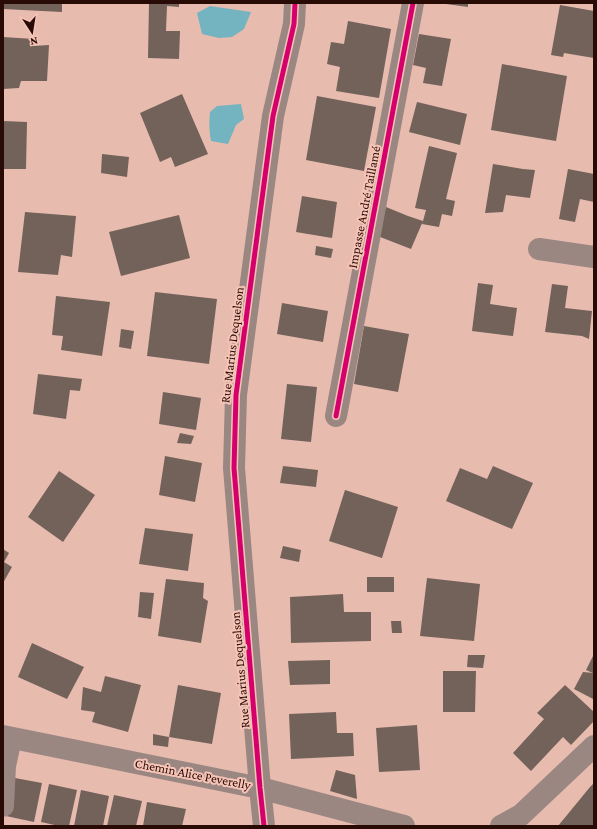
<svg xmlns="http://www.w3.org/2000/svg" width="597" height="829" font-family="'Crimson Pro',serif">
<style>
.water{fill:#74b3c0}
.building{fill:#72625a}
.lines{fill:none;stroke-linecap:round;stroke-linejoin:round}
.minor{stroke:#9b8782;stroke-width:22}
.cycleway-casing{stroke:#f6c4b7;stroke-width:8}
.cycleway{stroke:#d6006c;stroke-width:5}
.labels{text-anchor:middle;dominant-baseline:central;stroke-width:4;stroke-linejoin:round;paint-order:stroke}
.street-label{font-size:13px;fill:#280b05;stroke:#f6c4b7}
</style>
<rect width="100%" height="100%" fill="#e8bbaf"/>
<path class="water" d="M210,6L251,12L244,29L232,37L219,38L202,34L197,13Z
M241,104L244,119L236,125L228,144L211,141C209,131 209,122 210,112L217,106Z"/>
<path class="building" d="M3,3H62V12L3,9Z
M149,3H179V7L167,6L166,31H180L179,59L148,58Z
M446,3H468V7L446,4Z
M560,5L594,11V58L564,53L563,57L551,55Z
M348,21L391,29L379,98L336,91L340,67L327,64L331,42L344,44Z
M419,34L451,39L442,86L423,83L426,68L413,65Z
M3,37L34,39L33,46L49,45L47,81H21L19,88L3,89Z
M502,64L567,76L556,141L491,130Z
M182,94L208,154L175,167L171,157L160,162L140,113Z
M317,96L376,107L364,171L306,160Z
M417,102L467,114L460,145L409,132Z
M3,121L27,122L26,169H3Z
M429,146L457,153L446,199L455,201L452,216L442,214L439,227L422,224L423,221L411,249L375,235L386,207L408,216L423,221L426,210L415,208Z
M102,154L129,157L127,177L101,173Z
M493,164L523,169L535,170L530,198L506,195L503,212L485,213Z
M568,169L594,174V202L580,199L575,222L559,219Z
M302,196L337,202L332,238L296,232Z
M25,212L76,216L72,257L61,255L58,275L18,272Z
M179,215L190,258L121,276L109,232Z
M316,246L333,249L331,258L315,255Z
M478,283L493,285L490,304L517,308L513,336L472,331Z
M552,284L568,286L565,308L592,311L589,339L582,336L545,332Z
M155,292L217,299L209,364L147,356Z
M56,296L110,302L102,356L61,350L63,336L52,335Z
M282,303L328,311L323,342L277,334Z
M364,326L409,334L398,392L354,384Z
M121,329L134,331L131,349L119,347Z
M38,374L82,379L80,391L70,390L66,419L33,414Z
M287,384L317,387L311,442L281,439Z
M163,392L201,398L196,430L159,424Z
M180,433L194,436L191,444L177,443Z
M165,456L202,463L195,502L159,495Z
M283,466L318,470L316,487L280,483Z
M493,466L533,483L512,529L446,501L460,468L487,479Z
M59,471L95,495L63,542L28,517Z
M345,490L398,507L382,558L329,541Z
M145,528L193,534L188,571L139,564Z
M283,546L301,550L299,562L280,558Z
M3,549L9,553L4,562L12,567L3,583Z
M367,577H394V592H367Z
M427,578L480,584L474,641L420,636Z
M166,579L204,583L203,598L208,601L201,643L158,636Z
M140,592L154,593L151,619L138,617Z
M343,594L344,612H371V641L291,643L290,597Z
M391,621H401L402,633H392Z
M32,643L84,667L67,699L18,677Z
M594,654V697L593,699L574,689L583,672L593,673L586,670Z
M468,655H485L483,668L467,667Z
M330,660V684L290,685L288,661Z
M443,671H476L475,712H443Z
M105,676L141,685L128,732L92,722L95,712L81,710L83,687L101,692Z
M178,685L221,693L212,744L169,737Z
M565,685L594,712V721L571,745L563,737L531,771L513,753L544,719L537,713Z
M336,712L337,733H353L354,756L291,759L289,714Z
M417,725L420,770L379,772L376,728Z
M153,734L169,737L168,747L153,745Z
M336,770L355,775L357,799L330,791Z
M15,778L42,783L34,822L6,816Z
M594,783V826H558L590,787Z
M49,784L77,790L69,826H59L41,822Z
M81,790L109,796L103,826H74Z
M114,795L142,801L136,826H107Z
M147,802L186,809L182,826H143Z"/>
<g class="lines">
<path class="minor" d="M539,249L594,257
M336,416L413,3
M3,736L260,788L404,826
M3,806L5,766L11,738
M264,826L260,788L234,468L236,395L273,116L294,24L295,3
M501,826L521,815L594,746"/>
<defs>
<path id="cycleway" d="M336,416L413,3
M264,826L260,788L234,468L236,395L273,116L294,24L295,3"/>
</defs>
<use href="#cycleway" class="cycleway-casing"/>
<use href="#cycleway" class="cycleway"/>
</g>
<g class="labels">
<g class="street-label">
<text transform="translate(364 207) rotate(-79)">Impasse André Taillamé</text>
<text transform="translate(232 345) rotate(-83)">Rue Marius Dequelson</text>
<text transform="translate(240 670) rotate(-95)">Rue Marius Dequelson</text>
<text transform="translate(193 774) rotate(11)">Chemin Alice Peverelly</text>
</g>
</g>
<rect width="597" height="829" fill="none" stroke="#280b05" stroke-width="8"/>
<g transform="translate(32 32) rotate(168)" stroke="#f6c4b7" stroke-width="3" paint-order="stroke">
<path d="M0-3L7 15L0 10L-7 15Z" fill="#280b05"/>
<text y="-6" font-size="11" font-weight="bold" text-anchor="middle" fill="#280b05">N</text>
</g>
</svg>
